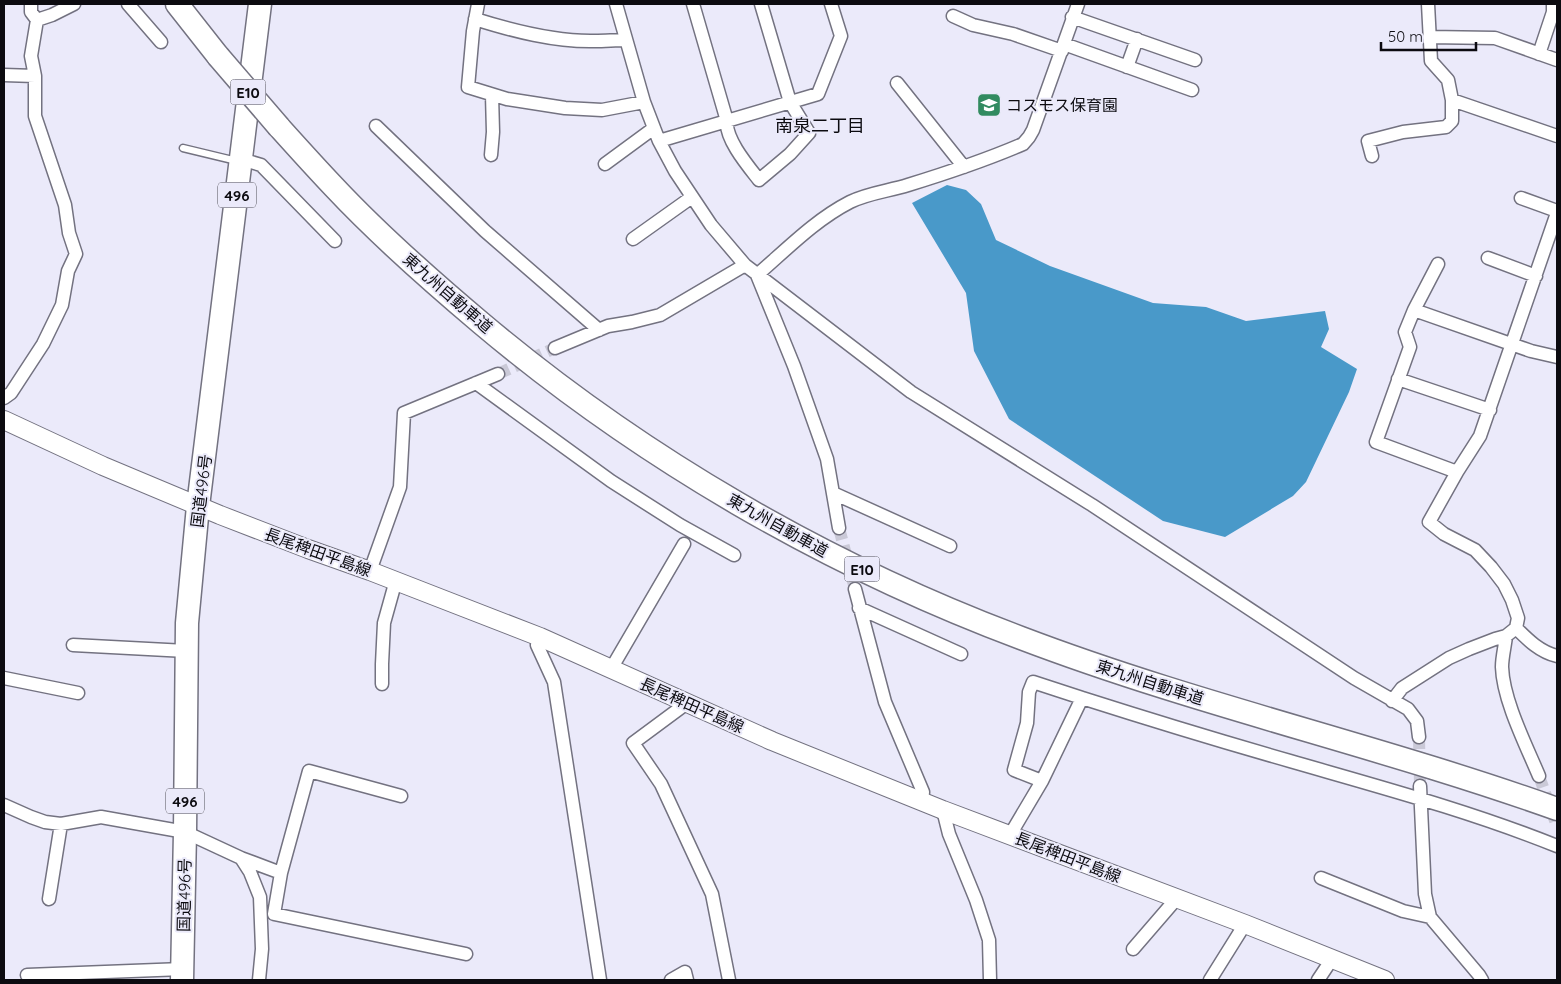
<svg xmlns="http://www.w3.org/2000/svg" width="1561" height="984" font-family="Quicksand,'Noto Sans JP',sans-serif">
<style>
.water{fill:#4999c9}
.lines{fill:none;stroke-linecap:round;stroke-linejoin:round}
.street-tunnel{stroke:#cac9d7;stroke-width:12;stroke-dasharray:12 6;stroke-linecap:butt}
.lane-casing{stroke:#737280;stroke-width:9}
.street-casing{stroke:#737280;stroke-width:15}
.secondary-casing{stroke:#737280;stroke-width:20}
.highway-casing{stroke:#737280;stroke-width:25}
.lane{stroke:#fff;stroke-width:6}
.street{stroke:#fff;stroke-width:12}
.secondary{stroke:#fff;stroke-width:18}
.highway{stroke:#fff;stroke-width:22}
.highway-bridge-casing{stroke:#737280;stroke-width:25;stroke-linecap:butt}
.highway-bridge{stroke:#fff;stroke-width:22}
.labels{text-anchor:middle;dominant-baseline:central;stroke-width:4;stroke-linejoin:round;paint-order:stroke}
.shield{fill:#ebeafa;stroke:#4f4e56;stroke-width:1}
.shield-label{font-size:15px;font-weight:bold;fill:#0c0b10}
.poi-label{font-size:16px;fill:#0c0b10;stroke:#ebeafa;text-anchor:start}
.street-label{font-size:16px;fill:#0c0b10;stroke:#ebeafa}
.neighbourhood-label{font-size:18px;fill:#0c0b10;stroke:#ebeafa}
</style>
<rect width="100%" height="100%" fill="#ebeafa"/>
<path class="water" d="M947,185L966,190L981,204L996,240L1050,266L1153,303L1206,307L1246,321L1325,311L1329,329L1321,347L1357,369L1349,392L1306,482L1293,496L1225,537L1163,521L1009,419L974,351L966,293L912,203Z"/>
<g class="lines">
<path class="street-tunnel" d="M498,374L555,348
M839,528L855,589
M1419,737L1420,786
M1539,776L1557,826"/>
<defs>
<path id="lane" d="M183,148L237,161"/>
<path id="street" d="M31,4V12L37,20
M128,4L161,42
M478,4L473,31L468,87L507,99L565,108L602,110L644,102
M616,4L644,102L659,141L675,171L711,225L745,265L911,392L1092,505L1354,678L1408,709L1417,721L1419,737
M693,4L727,121C725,139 748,166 759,180L790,154L809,133L790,102L761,4
M953,16L973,25L1013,34L1062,51
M1072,17L1195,60
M475,19C513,31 555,42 595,41C605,41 616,40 626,40
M1429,37L1495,38L1557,60
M1064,44L1192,90
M1539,54L1553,12V4
M1127,67L1137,39
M4,75L35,76L31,56L37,20L52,15L74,4
M897,83L964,167
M1452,100L1557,136
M376,126L485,231L599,330
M659,141L818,94L841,36L831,4
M491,155L493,132L492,95
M1372,156L1368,141L1403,132L1446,127L1452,121V100L1448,80L1431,61L1428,4
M241,159L261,165L335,241
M605,164L654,128
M1521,198L1557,211
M633,239L692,197
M1488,258L1536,276
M757,275C787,249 815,220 850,202C868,193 889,191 908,185C947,173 986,160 1023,144L1029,137L1033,130L1078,4
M757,275L794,366L827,459L839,528
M1414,310L1438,264
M555,348L608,326L632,322L660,315L745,265
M1398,379L1490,410
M476,383L611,481L680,525L734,555
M4,398L11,393L43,344L62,305L68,271L76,254L69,233L65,205L35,116V76
M1457,472L1376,442L1410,347L1405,332L1414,310L1531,351L1557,357
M833,493L950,546
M370,571L400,487L404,413L498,374
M855,589L885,702L923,792L922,801
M859,608L961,654
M1516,628C1528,640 1540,652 1557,656
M1506,636C1505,646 1502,657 1502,667C1503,700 1526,745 1539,776
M540,637L537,645L554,682L600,980
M73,645L186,651
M611,669L684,544
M4,678L78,693
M382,684V664L384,623L396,580
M1392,701L1402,688L1449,658L1469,649L1495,639L1506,636L1516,628L1518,618L1512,600L1504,584L1491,567L1475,550L1444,534L1429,522L1457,472L1480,436L1557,213
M687,703L633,743L661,784L712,894L729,980
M1042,781L1014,770L1027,723L1029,692L1033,682L1082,698
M1420,786L1425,894L1430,917L1479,975L1482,980
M4,805L31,817L45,822L61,824L101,817L185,832L241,858L250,872L260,897L262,949L259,980
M943,810L949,834L976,900L989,940L990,980
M1010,835L1042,781L1082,698C1151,720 1220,741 1290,761C1380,787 1470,811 1557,846
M241,858L281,873L274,914L466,954
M281,873L309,771L401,796
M1321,878L1403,911L1430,917
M49,899L61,824
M1133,949L1177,898
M27,975L183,969
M671,980L685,972L687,980
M1210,980L1245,924
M1318,980L1332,959"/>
<path id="secondary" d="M4,420L103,466L220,515L308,549L370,571L540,637L772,741L943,810L1245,924L1385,980"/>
<path id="highway" d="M177,4L218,56
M279,127C297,147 315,167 334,187C379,235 430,280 481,323C640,457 826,565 1021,638C1197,705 1381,746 1557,809
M182,980L185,832L187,623L198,506L260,4"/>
</defs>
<use href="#lane" class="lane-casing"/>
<use href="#street" class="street-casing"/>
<use href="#secondary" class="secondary-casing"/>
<use href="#highway" class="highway-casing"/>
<use href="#lane" class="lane"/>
<use href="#street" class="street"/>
<use href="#secondary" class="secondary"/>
<use href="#highway" class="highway"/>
<defs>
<path id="highway-bridge" d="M218,56L279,127"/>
</defs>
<use href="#highway-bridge" class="highway-bridge-casing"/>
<use href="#highway-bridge" class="highway-bridge"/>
</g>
<defs>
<symbol id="school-square" viewBox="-11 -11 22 22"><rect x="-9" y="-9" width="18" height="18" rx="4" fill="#328b60" stroke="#ebeafa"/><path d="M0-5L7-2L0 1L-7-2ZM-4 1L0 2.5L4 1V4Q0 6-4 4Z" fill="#fff"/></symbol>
</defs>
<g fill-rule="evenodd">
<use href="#school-square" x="975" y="91" width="28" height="28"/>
</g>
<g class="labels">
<g class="shield">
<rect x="230.5" y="79.5" width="35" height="25" rx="4"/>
<rect x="218" y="182.5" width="38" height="25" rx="4"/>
<rect x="844.5" y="556.5" width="35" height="25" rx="4"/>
<rect x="166" y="788.5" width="38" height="25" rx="4"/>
</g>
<g class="shield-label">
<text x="248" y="92">E10</text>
<text x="237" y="195">496</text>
<text x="862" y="569">E10</text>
<text x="185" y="801">496</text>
</g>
<g class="poi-label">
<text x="1006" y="105">コスモス保育園</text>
</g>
<g class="street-label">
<text transform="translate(448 293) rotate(41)">東九州自動車道</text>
<text transform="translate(201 491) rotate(-83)">国道496号</text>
<text transform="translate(778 525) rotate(29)">東九州自動車道</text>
<text transform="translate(318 552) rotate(20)">長尾稗田平島線</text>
<text transform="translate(1150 682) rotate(18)">東九州自動車道</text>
<text transform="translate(692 705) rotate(24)">長尾稗田平島線</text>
<text transform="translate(1068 857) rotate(21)">長尾稗田平島線</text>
<text transform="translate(184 895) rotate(-89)">国道496号</text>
</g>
<g class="neighbourhood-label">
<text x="820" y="125">南泉二丁目</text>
</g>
</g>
<rect width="1561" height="984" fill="none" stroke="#0c0b10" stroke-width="10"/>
<path d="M1381 42v8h95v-8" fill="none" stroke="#0c0b10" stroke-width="2.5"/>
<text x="1388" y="42" font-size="15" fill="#0c0b10" stroke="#ebeafa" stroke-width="4" paint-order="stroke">50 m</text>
</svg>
